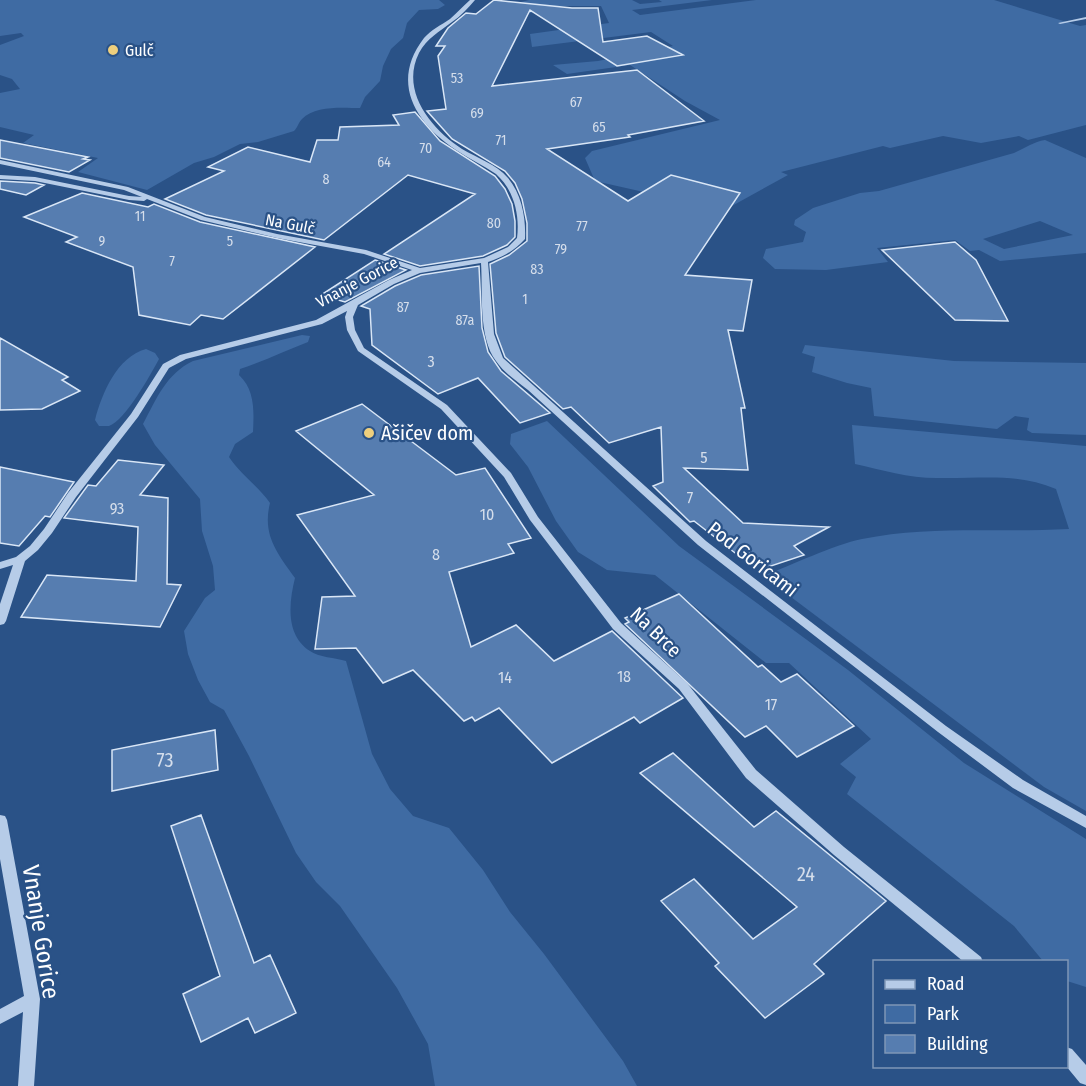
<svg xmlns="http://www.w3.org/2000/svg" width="1086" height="1086" font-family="'Fira Sans Condensed',sans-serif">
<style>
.green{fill:#3f6ba3;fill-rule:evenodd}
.building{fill:#567db0;stroke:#d9e6f6;stroke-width:1.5}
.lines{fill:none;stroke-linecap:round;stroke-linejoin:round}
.minor{fill:#b6cce8;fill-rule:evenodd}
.poi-dot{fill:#eecf7d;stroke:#2a5287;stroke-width:2}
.labels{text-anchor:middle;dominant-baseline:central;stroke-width:4.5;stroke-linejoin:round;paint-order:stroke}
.far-number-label{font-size:14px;fill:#d5deeb}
.far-poi-label{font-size:16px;fill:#fff;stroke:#2a5287;text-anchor:start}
.far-street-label{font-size:16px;fill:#fff;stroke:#2a5287}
.number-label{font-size:16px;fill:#d5deeb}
.poi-label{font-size:20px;fill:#fff;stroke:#2a5287;text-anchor:start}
.street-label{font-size:20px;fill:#fff;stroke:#2a5287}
.near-number-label{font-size:20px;fill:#d5deeb}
.near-street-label{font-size:24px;fill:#fff;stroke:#2a5287}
</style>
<rect width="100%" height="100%" fill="#2a5287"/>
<path class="green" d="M0,0H439L445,5L438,9L419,10L407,23L403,38L391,49L383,66L380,81L365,97L360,108C343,108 315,105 302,119C298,123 298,127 294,131L258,142L240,144L214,157L194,163L147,190L78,172L98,158L23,143L34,135L0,127V93L20,89L12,79L0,75V45L24,36L21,33L0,36Z
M529,0H632L640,4L662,2L659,0H712L632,10L640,15L756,0H994L1080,26L1086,25V125L1028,140L1019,136L981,143L943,136L890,148L883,146L781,172L788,175L730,207L719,209L595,181L585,158L592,151L720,120L685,101L630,65L567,74L553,65L598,61L673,46L651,32L532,47L530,34L609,23L601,6H554L543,8L525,15L526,21L496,22L521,2Z
M1045,140L1086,158V253L1000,261L979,250L970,251L955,240L877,248L888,262L826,270L775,269L763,258L766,249L803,242L806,232L794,225L795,220L813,208L860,193L879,191L1014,153C1025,148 1033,142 1045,140ZM1040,221L1073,235L1004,249L983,239Z
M302,335L310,336L308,342C285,351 264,361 240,369L239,375C255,390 254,411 253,432L235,444L229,457C241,475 258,486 270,503C262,535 277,553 295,578C289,602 285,635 310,651C318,657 336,658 346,661L372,754L390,789L413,816L449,828L483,870L510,912L544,954L623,1061L637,1086H435L428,1044L397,988L340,906L316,882L296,853L249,756L224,710L210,702L198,680L188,654L184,631L205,598L215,590L213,566L202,531L200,499L155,445L143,424C157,398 166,374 193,361Z
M805,345L954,361L1086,363V435L1032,433L1027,430L1029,418L1015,416L997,429L874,416L871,388L847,383L812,372L815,357L802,353Z
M146,349L155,353L159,359C151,374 125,421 109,426C107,426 101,426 99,426L95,420C102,393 117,357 146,349Z
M547,421L679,546L848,670L964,763L1086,839V987L1067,981L1066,962L1043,961L1014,926L847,794L856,777L840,764L871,739L789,663H766L655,575L607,570L578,552L556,521L528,467L510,444L511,434Z
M852,425L1086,446V811L1044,787L763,576C792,565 833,545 862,539C931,525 999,533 1069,529L1056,489C1016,472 979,479 937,478C908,478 882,470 855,464Z"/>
<path class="building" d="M494,0L572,8H598L603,42L647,36L683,55L617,66L530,10L492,86L637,70L704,121L628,135L630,137L547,149L628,201L671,175L740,193L685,275L752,280L743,331L728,330L745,408H741L748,470L684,468L743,523L829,527L794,546L804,555L768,567L750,552L739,556L694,521L690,522L653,486L663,482L661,427L609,443L571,407L563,409L505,357L496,333L490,264L509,255L527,241V223L522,199L515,183L505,171L452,139L427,111L446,109L438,56L445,46H436L448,28L466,13L476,14Z
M415,112L440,141L495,176L505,189L512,204L515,221V237L507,245L483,256L420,266L384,254L475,194L408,175L324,240L206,215L165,199L224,171L208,167L248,147L310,162L317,140H338L340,127L399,125L393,115Z
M0,140L88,157L83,159L90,160L69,172L0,158Z
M0,181L35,183L44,185L26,195L0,189Z
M82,193L148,207L154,204L200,222L315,247L223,319L201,315L190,325L139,315L133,267L66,242L77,237L24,217Z
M955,242L976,260L1008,321L955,320L882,250Z
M375,260L406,270L345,302L321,295Z
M479,266L482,328L488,352L501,371L550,413L520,423L478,378L438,394L372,345L370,309L361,306L395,286L421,275Z
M0,338L68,377L62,380L80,391L42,409L0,410Z
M362,404L456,475L485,468L531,538L508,544L514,553L449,572L471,647L516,625L554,661L612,631L683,698L640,723L634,717L552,763L499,708L475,721L472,717L464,721L413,670L383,683L356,648L315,649L322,597L355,596L297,515L374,495L296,431Z
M118,460L164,465L140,495L168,498L167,584L181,585L160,627L21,617L47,575L136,581L138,527L64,518L88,485L96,486Z
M0,467L74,482L50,517L45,516L19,546L0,543Z
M679,594L758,667L762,665L781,682L797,674L854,726L797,757L766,726L745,737L625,624L629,622L625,618Z
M215,730L218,770L112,791V750Z
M673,753L754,827L776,811L886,901L814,964L824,974L765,1018L715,966L719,963L661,901L694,879L753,939L797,907L640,773Z
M201,815L254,963L270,955L296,1013L255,1033L248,1018L201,1042L183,994L220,976L171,826Z"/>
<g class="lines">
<path class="minor" d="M470,0H475C468,8 461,16 452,22C439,32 427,38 419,53C400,91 431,129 462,149C477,158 496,164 508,178C522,195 526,218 525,239C514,251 503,257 488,262L494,334L503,358L706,541L946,726L1023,780L1086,816V828L1013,788L938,732L698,545L528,390C517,381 504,373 496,361C478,337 483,293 481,263L420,273L394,284L358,305L353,317L355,330L364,348L447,405L511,473L538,517L621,623L687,683L756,770L844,847L981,957L983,962H964L834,855L746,778L679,689L613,629L530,520L504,477L441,409L358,351L347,330L345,317L347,311L322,324L186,359L169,368L138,417L76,497L52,533L38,550L25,561L6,621L4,624L0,625V604L13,565L0,569V562L16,557L30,546L44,529L68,493L131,414L163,364L180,355L316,320L389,280L412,270L364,254L277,238L201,220L147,199L144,201L129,200L35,181L0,179V175L35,177L129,196L142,197L124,190L0,164V160L128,187L205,217L277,234L366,250L420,268L484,258L508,247L517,238C520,215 514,190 496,174C483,165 469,159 456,150C415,123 390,82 424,38C431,30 441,25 450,19C457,13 463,6 470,0Z
M1086,17V19L1060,24L1058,23Z
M0,815L5,816L7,820L40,999L34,1086H18L23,1012L0,1024V1009L24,996L0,859Z
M1066,1047L1072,1049L1086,1065V1085L1080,1083L1066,1066Z"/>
</g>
<g class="poi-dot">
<circle cx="113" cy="50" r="6"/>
<circle cx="369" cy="433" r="6"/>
</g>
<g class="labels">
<g class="far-number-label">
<text x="457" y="78">53</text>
<text x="576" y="102">67</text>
<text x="477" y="113">69</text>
<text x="599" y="127">65</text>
<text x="501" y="140">71</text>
<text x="426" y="148">70</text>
<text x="384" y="162">64</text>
<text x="326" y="179">8</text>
<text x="140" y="216">11</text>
<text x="494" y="223">80</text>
<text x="582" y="226">77</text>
<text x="102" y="241">9</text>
<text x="230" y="241">5</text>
<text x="561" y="249">79</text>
<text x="172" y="261">7</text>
<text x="537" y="269">83</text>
<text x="525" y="299">1</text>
<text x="403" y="307">87</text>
<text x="465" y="320">87a</text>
</g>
<g class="far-poi-label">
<text x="125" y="50">Gulč</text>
</g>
<g class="far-street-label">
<text transform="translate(290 224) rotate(11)">Na Gulč</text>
<text transform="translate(357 282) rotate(-28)">Vnanje Gorice</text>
</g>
<g class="number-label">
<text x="431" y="361">3</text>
<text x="704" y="457">5</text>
<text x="690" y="497">7</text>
<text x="117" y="508">93</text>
<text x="487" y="514">10</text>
<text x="436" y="554">8</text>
<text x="624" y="676">18</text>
<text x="505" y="677">14</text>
<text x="771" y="704">17</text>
</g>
<g class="poi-label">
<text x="381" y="433">Ašičev dom</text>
</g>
<g class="street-label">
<text transform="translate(753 559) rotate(38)">Pod Goricami</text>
<text transform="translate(656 632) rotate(44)">Na Brce</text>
</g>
<g class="near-number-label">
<text x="165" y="760">73</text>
<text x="806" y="874">24</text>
</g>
<g class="near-street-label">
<text transform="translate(41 932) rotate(81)">Vnanje Gorice</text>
</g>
</g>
<rect x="873" y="960" width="195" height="108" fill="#2a5287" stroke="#7f97b7" stroke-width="1.5"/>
<rect x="885" y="980" width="30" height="9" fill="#b6cce8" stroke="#7f97b7" stroke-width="1.5"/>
<text x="927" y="990" font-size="18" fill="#ffffff">Road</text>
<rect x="885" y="1005" width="30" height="18" fill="#3f6ba3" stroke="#7f97b7" stroke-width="1.5"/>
<text x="927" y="1020" font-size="18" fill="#ffffff">Park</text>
<rect x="885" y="1035" width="30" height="18" fill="#567db0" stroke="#7f97b7" stroke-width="1.5"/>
<text x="927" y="1050" font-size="18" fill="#ffffff">Building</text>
</svg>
